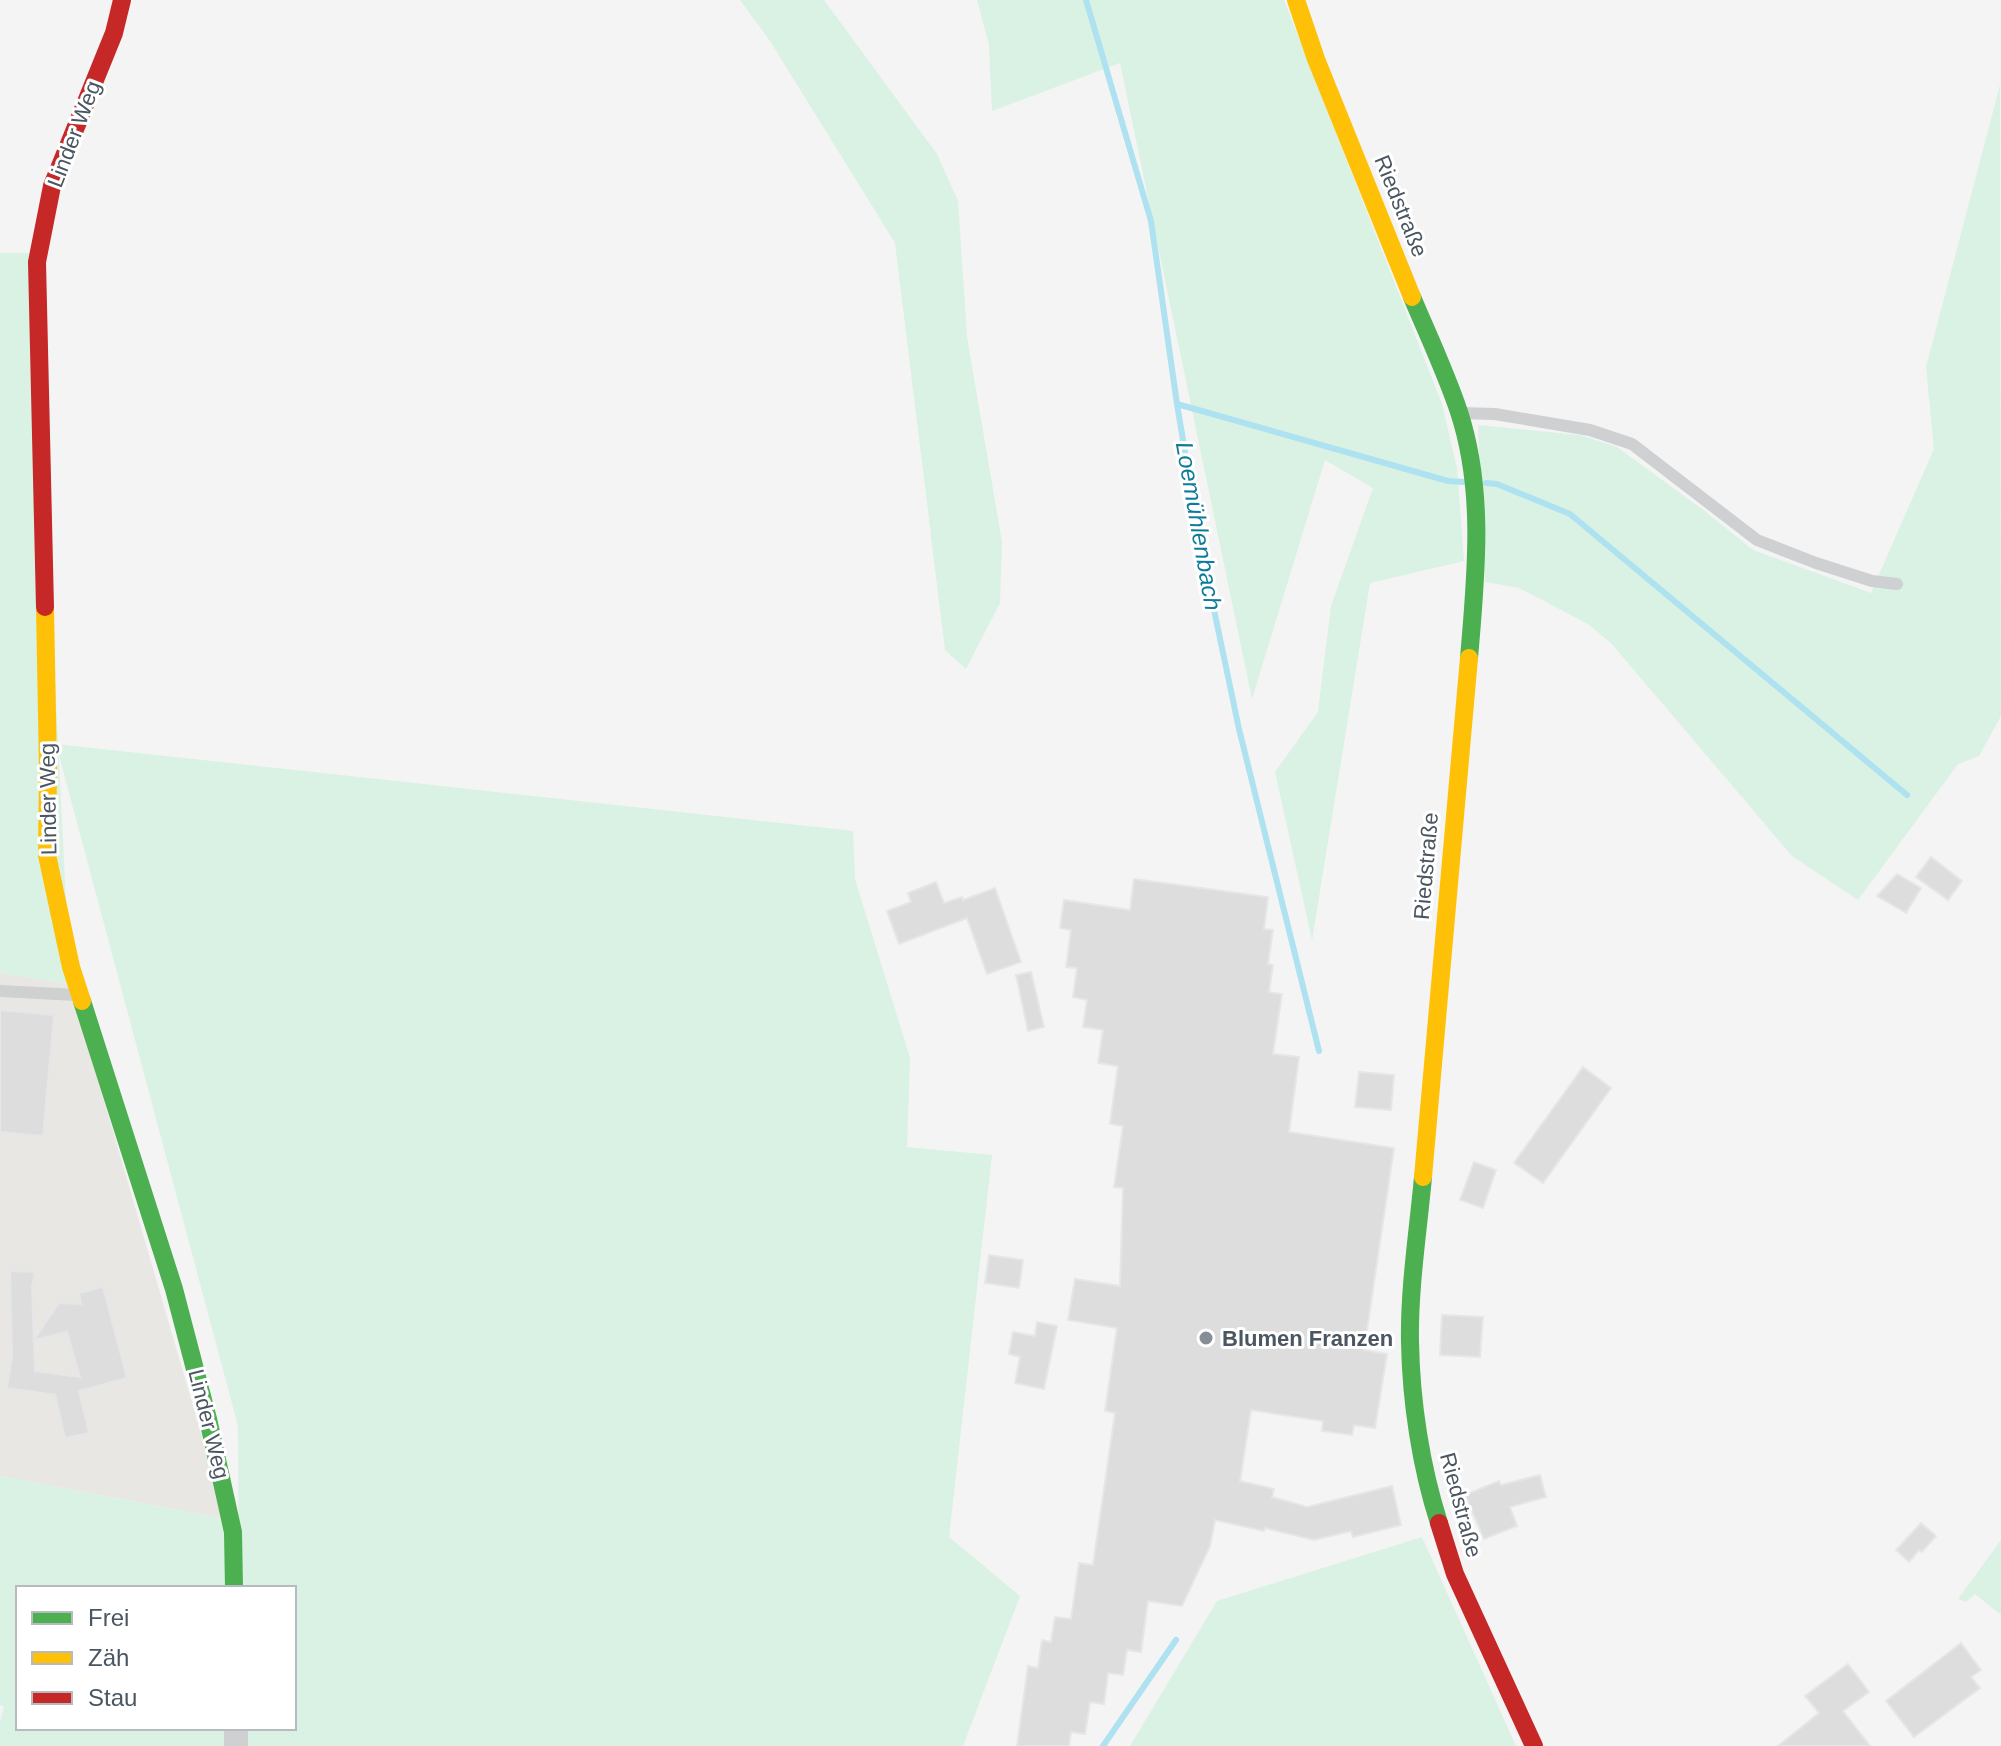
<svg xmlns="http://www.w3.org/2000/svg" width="2001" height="1746" font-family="Arial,sans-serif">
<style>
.commercial{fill:#e8e7e3}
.green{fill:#d9f2e3}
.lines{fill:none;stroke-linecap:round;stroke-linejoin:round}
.stream{stroke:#aee2f0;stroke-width:6}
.building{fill:#ddddde;stroke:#e5e6e7;stroke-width:2}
.lane{stroke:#ced0d2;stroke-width:12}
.street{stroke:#ced0d2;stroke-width:24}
.fast{stroke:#4caf50;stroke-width:18}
.slow{stroke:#ffc107;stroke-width:18}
.jam{stroke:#c62828;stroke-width:18}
.poi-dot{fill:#868d94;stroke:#fff;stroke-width:3}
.labels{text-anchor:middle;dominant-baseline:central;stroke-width:6;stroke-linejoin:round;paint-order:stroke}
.street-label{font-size:22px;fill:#4a5661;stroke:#fff}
.poi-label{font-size:22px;font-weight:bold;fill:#4a5661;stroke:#fff;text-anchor:start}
.water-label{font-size:24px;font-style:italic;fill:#0c7c9b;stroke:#fff}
</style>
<rect width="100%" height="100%" fill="#f4f4f4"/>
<path class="commercial" d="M0,973L70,984L226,1519L0,1476Z"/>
<path class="green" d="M740,0H824L937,154L958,201L967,337L1002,542L1000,603L966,669L945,650L895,243L770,41Z
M977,0H1284L1442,404L1457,468L1464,561L1370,583L1312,940L1275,772L1318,712L1331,606L1373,488L1325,460L1252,699L1120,63L992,111L989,45Z
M2000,85L2001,716L1979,756L1958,764L1858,900L1792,856L1611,643L1588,624L1519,588L1485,582L1478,425L1580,435L1617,447L1702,509L1753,550L1871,593L1934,449L1926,367Z
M0,253H34L70,984L0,973Z
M56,744L853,831L855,879L910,1058L907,1147L992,1155L949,1537L1020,1596L963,1746H239V1728H294V1588H239L238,1426Z
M0,1476L231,1520L234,1588H18V1728H237V1746H0V1722L4,1707L0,1705Z
M1422,1537L1516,1746H1130L1217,1601Z
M2001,1540V1615L1975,1594L1966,1602L1958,1599Z"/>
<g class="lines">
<path class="stream" d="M1086,0L1151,221L1177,404L1201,548L1239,729L1319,1051
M1177,404L1448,481L1463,482
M1486,483L1497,484L1570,514L1907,795
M1103,1746L1176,1640"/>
</g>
<path class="building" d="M1931,857L1962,881L1948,900L1916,877Z
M1897,874L1921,888L1906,913L1877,896Z
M1134,879L1268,897L1264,929L1273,930L1268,964L1273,965L1269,992L1282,994L1273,1054L1299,1057L1289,1132L1394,1148L1364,1350L1387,1354L1375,1428L1354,1425L1352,1435L1322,1431L1323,1421L1251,1410L1240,1481L1274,1489L1272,1497L1307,1507L1392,1486L1401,1525L1353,1537L1351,1531L1314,1540L1265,1528L1264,1531L1215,1520L1210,1546L1182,1606L1148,1601L1141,1652L1127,1650L1123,1675L1108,1673L1104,1704L1090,1702L1085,1734L1071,1732L1069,1746H1017L1028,1666L1038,1668L1042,1640L1051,1642L1055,1617L1071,1619L1079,1563L1093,1565L1115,1413L1105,1411L1117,1328L1068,1320L1075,1279L1120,1286L1123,1188L1114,1187L1123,1126L1110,1124L1118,1066L1098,1063L1103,1030L1083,1027L1087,1000L1073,997L1077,968L1066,967L1071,930L1060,928L1064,900L1130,910Z
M936,882L944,903L962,897L963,900L995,888L1021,962L987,974L967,918L899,944L887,911L911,902L908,893Z
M1031,972L1044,1027L1028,1031L1016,975Z
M0,1010L54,1015L43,1136L0,1132Z
M1583,1067L1611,1088L1543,1183L1514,1163Z
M1359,1072L1394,1075L1391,1110L1355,1107Z
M1474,1162L1496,1170L1483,1208L1460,1200Z
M989,1255L1023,1260L1019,1288L985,1283Z
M10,1271L35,1272L32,1287L35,1371L80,1377L67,1332L34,1340L59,1303L81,1304L79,1293L103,1287L127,1378L79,1391L89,1433L65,1438L55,1395L7,1388L12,1357Z
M1442,1315L1483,1317L1480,1357L1440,1355Z
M1037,1322L1057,1326L1044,1389L1015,1383L1020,1357L1009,1354L1013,1332L1035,1336Z
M1540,1475L1546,1497L1510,1507L1517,1526L1484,1539L1465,1495L1499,1481L1501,1485Z
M1921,1523L1936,1536L1922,1552L1919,1550L1909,1562L1896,1550Z
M1961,1643L1981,1670L1971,1677L1980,1688L1914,1737L1886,1701Z
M1848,1664L1869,1692L1843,1711L1870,1746H1778L1819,1713L1805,1696Z"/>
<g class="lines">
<path class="lane" d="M1460,413L1495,414L1590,430L1632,444L1757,540L1816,563L1872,581L1897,584
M0,991L77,995"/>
<path class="street" d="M236,1728V1746"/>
<path class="fast" d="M1412,297C1428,335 1446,373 1459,412C1485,491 1476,576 1469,658
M82,1001L174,1289L208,1419L233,1532L234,1588
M1423,1177C1418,1232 1409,1288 1410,1342C1411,1402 1421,1467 1439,1523"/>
<path class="slow" d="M1296,0L1316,59L1412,297
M45,607L48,768L47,855L71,967L82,1001
M1423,1177L1469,658"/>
<path class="jam" d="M45,607L37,262L52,186L114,33L122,0
M1439,1523L1455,1574L1534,1746"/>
</g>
<circle class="poi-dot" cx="1206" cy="1338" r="8"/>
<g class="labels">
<g class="street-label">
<text transform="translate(74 134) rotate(-69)">Linder Weg</text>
<text transform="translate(1401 206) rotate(68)">Riedstraße</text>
<text transform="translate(48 799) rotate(-91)">Linder Weg</text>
<text transform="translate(1426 866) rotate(-85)">Riedstraße</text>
<text transform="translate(209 1424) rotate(76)">Linder Weg</text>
<text transform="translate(1461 1505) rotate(75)">Riedstraße</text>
</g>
<g class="poi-label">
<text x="1222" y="1338">Blumen Franzen</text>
</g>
<g class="water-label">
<text transform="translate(1199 526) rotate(80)">Loemühlenbach</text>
</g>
</g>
<rect x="16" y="1586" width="280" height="144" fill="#ffffff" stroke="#b7bbc0" stroke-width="2"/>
<rect x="32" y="1612" width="40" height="12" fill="#4caf50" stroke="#b7bbc0" stroke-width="2"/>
<text x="88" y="1626" font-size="24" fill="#4a5661">Frei</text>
<rect x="32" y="1652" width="40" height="12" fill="#ffc107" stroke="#b7bbc0" stroke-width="2"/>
<text x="88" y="1666" font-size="24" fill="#4a5661">Zäh</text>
<rect x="32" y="1692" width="40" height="12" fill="#c62828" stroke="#b7bbc0" stroke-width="2"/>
<text x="88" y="1706" font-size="24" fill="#4a5661">Stau</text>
</svg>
